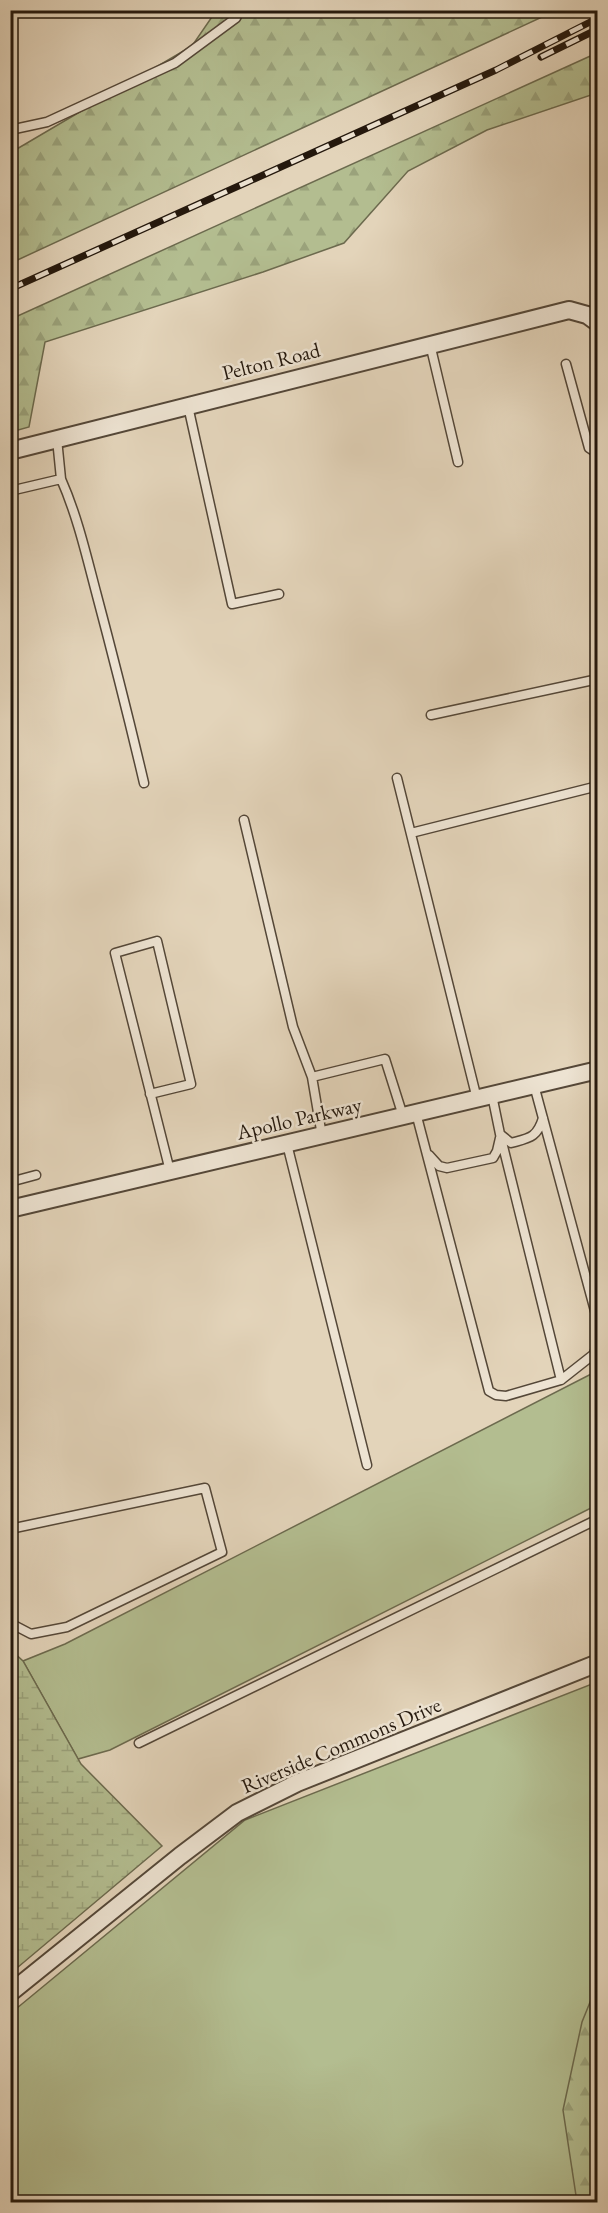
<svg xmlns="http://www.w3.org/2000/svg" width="608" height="2213" font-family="'EB Garamond',serif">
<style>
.green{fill:#b3bd90;stroke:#6c6a4e;stroke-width:1.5}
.forest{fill:url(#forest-firs);stroke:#6c6a4e;stroke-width:1.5}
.wetland{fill:url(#wetland-marsh);stroke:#6c6a4e;stroke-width:1.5}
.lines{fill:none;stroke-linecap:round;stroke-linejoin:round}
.service-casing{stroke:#544738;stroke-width:11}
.minor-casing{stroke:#544738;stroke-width:20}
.service{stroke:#ede3d2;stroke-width:8}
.minor{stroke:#ede3d2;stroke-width:16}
.rail-casing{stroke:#24180d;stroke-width:7}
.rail{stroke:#ede3d2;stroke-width:4.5;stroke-dasharray:14;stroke-linecap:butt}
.labels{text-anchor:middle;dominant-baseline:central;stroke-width:5;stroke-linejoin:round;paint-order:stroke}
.street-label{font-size:21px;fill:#24180d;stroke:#ede3d2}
</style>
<defs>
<pattern id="forest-firs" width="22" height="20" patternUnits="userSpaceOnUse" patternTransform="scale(1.5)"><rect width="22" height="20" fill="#b3bd90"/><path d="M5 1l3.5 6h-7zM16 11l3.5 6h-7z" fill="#9aa27b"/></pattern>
<pattern id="wetland-marsh" width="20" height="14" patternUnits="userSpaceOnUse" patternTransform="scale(1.5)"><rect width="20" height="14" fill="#b3bd90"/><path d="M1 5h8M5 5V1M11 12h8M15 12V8" fill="none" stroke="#9aa27b"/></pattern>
</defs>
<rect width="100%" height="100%" fill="#e3d4ba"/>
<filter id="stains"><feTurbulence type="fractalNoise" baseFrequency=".00333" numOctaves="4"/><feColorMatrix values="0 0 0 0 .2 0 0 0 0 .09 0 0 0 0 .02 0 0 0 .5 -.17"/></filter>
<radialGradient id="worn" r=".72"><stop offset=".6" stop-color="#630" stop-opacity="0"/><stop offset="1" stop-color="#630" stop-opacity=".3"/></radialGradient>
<path class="green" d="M597,1371V1505L110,1750L78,1759L23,1661L65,1644Z
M597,1682V2202H11V2013L245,1820Z"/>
<path class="forest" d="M216,11H555L11,263L10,153L192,46Z
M597,53V93L487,130L408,171L344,243L263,272L45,342L29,427L11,432V319Z
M597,1985V2202H577L563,2110L582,2022Z"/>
<path class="wetland" d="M10,1649L23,1661L81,1764L162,1846L11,1973Z"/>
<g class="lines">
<defs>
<path id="service" d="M10,130L47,122L175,63L236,18L240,10
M430,344L458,462
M566,364L589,448L598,454
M188,406L232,604L279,594
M61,479C77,515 86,554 96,592C113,656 129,719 144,783
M10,491L61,479L57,439
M431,715L598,679
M397,778L477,1099
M244,820L293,1027L312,1077
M411,833L598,786
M534,1085L598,1322
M150,1094L191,1084L157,941L115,953L170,1171
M492,1095L500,1134L511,1143C529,1138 537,1138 543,1118
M416,1113L489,1391L496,1395L506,1396L561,1380L594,1354L598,1341
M500,1134L561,1380
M322,1136L312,1077L385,1059L403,1116
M287,1144L367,1465
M429,1155L439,1166L447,1168L493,1158L497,1151L500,1138
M10,1182L36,1175
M10,1529L205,1488L222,1552L67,1627L31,1634L10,1623
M139,1743L598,1519"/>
<path id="minor" d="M10,451L569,310L587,315L598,323
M10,1209L598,1070
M10,1993L180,1856L237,1813L297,1783L598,1663"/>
</defs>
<use href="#service" class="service-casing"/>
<use href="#minor" class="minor-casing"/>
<use href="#service" class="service"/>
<use href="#minor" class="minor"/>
<defs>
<path id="rail" d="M541,57L598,29
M10,289L496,70L598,18"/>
</defs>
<use href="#rail" class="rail-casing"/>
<use href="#rail" class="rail"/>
</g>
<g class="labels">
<g class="street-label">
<text transform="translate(271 361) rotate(-14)">Pelton Road</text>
<text transform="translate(299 1118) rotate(-13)">Apollo Parkway</text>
<text transform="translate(341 1745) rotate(-23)">Riverside Commons Drive</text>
</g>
</g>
<rect width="608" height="2213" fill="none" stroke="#e3d4ba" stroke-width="36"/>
<rect x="12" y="12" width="584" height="2189" fill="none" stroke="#24180d" stroke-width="3"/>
<rect x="18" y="18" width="572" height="2177" fill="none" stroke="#24180d" stroke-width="1.5"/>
<rect width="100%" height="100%" filter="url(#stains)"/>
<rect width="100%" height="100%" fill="url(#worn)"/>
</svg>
